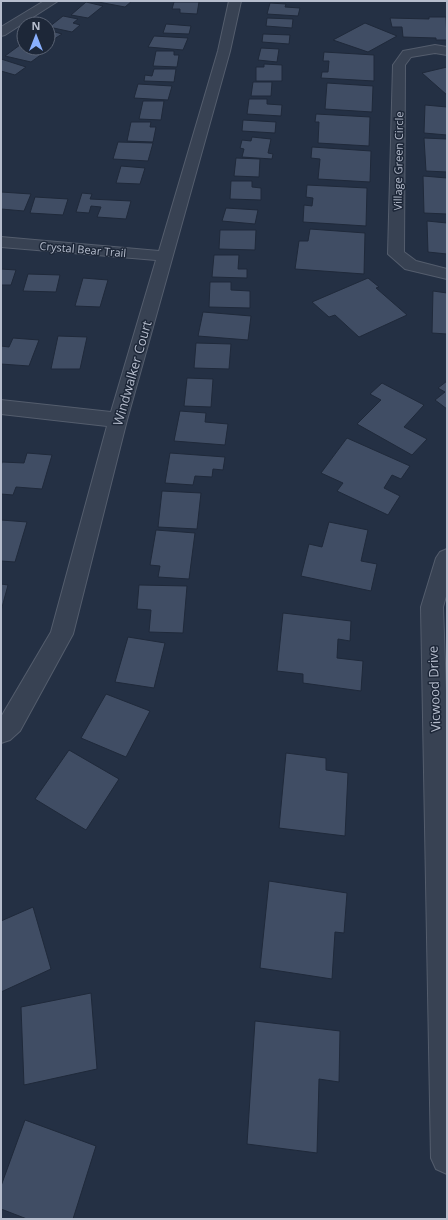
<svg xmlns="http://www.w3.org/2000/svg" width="448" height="1220" font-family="'Open Sans',sans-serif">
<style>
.building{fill:#404d64;stroke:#1f293a}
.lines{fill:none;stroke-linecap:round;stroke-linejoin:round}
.street-casing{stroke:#545d6d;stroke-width:2}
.street{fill:#384253;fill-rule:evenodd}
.labels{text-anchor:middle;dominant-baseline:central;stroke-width:3;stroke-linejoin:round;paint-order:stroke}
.far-street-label{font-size:11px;fill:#b6bdcd;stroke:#1d2738}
.street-label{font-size:13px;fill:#b6bdcd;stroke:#1d2738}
</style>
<rect width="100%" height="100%" fill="#243044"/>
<path class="building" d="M93,1H132L125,7Z
M86,2L103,6L88,18L71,15Z
M174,2H199L197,14L180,13V9H172Z
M270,3L286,4L285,7L300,8L298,16L267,14Z
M63,16L78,19L73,23L80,25L72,32L49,27Z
M429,17H446L447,40H436V38L403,37L402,27H392L390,18L429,19Z
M267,18L293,19L292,28L266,26Z
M365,23L397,36L368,52L333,40Z
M166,24L191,26L189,34L163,33Z
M48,30L62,34L48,43Z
M263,34L290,35L289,44L262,42Z
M154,36L188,38L183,50L148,47Z
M24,42V48H35L31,51L42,54L31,62L5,56Z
M261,48L279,49L277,62L258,60Z
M156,51H174V55H179L177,67L153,66Z
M324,52L374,55V81L321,78L322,72H328L329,61H323Z
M1,59L26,67L15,75L1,71Z
M264,64L282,65V81H256V67H264Z
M447,67V95L422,73Z
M154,69H176L174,82L144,81L145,75L152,76Z
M253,82H272L271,96H251Z
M327,83L373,86L372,112L325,109Z
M138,84L172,86L168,100L134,98Z
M249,99H267V104L282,105L281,116L247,114Z
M143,101H164L161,120L139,119Z
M425,105L447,107V135L424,133Z
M316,114L370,117L369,146L318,143L319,122H315Z
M243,120L276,122L275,133L242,131Z
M131,122H151L150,127H156L153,142L127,141Z
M252,137L271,139L268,153L273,154L272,159L242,157L244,149L240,148L242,140L251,141Z
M424,138L447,139V172L426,171Z
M118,142L153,143L148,161L113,159Z
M312,147L371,151L370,182L318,179L320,159L311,158Z
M236,158L260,159L259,177L234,176Z
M121,166L145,168L140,184L116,183Z
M423,176L447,178V214L424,213Z
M231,181H252V187L261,188V200L230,199Z
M307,185L367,188L366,226L303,222L304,205L312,206L313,198L306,197Z
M1,192L31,194L24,211L1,209Z
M82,193L92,194L90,199L131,201L126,219L97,217L101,207L91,206L89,213L76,212Z
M35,197L68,199L63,215L30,213Z
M226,208L258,210L255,224L222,221Z
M427,221L447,223V254L428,252Z
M310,229L365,233L364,274L295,269L299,241H308Z
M220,230H256L255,250L219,249Z
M214,255H239L238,269H247V278L212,277Z
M1,269L16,270L11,285H1Z
M28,274L60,275L56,292L23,291Z
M83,278L108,280L100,307L75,306Z
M368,278L379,287L376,288L407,315L359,337L335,315L329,317L312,302Z
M210,282H231V290L250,291V308L209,307Z
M433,291L447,293V334L432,333Z
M203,312L251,316L248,340L198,336Z
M58,336L87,337L80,369H51Z
M13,338L39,340L29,366L1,364V346L9,347Z
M196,343L231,344L229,369L194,368Z
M187,378L213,379L211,407L184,406Z
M447,381V409L435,400L445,392L438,388Z
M382,383L424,405L404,427L427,439L412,455L357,424L381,400L370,394Z
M180,411L206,413L205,422L228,424L225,445L174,441Z
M347,438L410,466L401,479L392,475L384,488L400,496L388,515L337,491L343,483L321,473Z
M27,453L52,455L42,489L16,487L13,495L1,494V466L2,462L24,463Z
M170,453L225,457L223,470L213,469L212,477L195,476L193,485L165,483Z
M162,491L201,493L197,529L158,527Z
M1,520L27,522L15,562L1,561Z
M329,522L368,530L361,561L377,564L371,591L301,576L309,544L322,547Z
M156,530L195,533L189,579L158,577L160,566L150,565Z
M1,584L8,585L1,611Z
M139,585L187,586L183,633L149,632L151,610L137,609Z
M283,613L351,621L350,641L338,639L337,658L363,661L361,691L303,683V674L277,671Z
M128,637L165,643L154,688L115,682Z
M106,694L150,711L126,757L81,738Z
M69,750L119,779L86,830L35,799Z
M286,753L326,758V770L348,773L345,836L279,828Z
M269,881L347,893L344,933L335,932L332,979L260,968Z
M33,907L51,969L1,992V921Z
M91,993L97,1069L24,1085L21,1007Z
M255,1021L340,1031L339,1082L319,1079L317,1153L247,1144Z
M25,1120L96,1146L73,1219H27L1,1209V1186Z"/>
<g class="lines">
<defs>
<path id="street" d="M44,1H58L5,35L1,36V27Z
M229,1H241L230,51L127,420L73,634L20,731L10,740L1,743V717L51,632L107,426L1,414V400L111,412L156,260L1,247V237L159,251L218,51Z
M435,45L447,47V55L435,53L411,57L405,65L404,252L416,261L447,269V279L405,269L388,254L393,65L403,51Z
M447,549V593L443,607L447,719V1174L436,1169L431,1158L421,607L436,558L440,552Z"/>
</defs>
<use href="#street" class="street-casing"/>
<use href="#street" class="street"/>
</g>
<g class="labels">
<g class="far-street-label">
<text transform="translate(398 161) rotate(-89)">Village Green Circle</text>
<text transform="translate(83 249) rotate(5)">Crystal Bear Trail</text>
</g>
<g class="street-label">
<text transform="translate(132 373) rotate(-74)">Windwalker Court</text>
<text transform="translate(434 689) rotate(-92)">Vicwood Drive</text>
</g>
</g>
<rect width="448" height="1220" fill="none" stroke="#b6bdcd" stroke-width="4"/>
<g transform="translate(36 36)"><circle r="19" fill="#1d2738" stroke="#5a6374"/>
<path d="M0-3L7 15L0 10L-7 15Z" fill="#89b0ff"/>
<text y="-6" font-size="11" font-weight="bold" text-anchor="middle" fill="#b6bdcd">N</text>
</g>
</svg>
